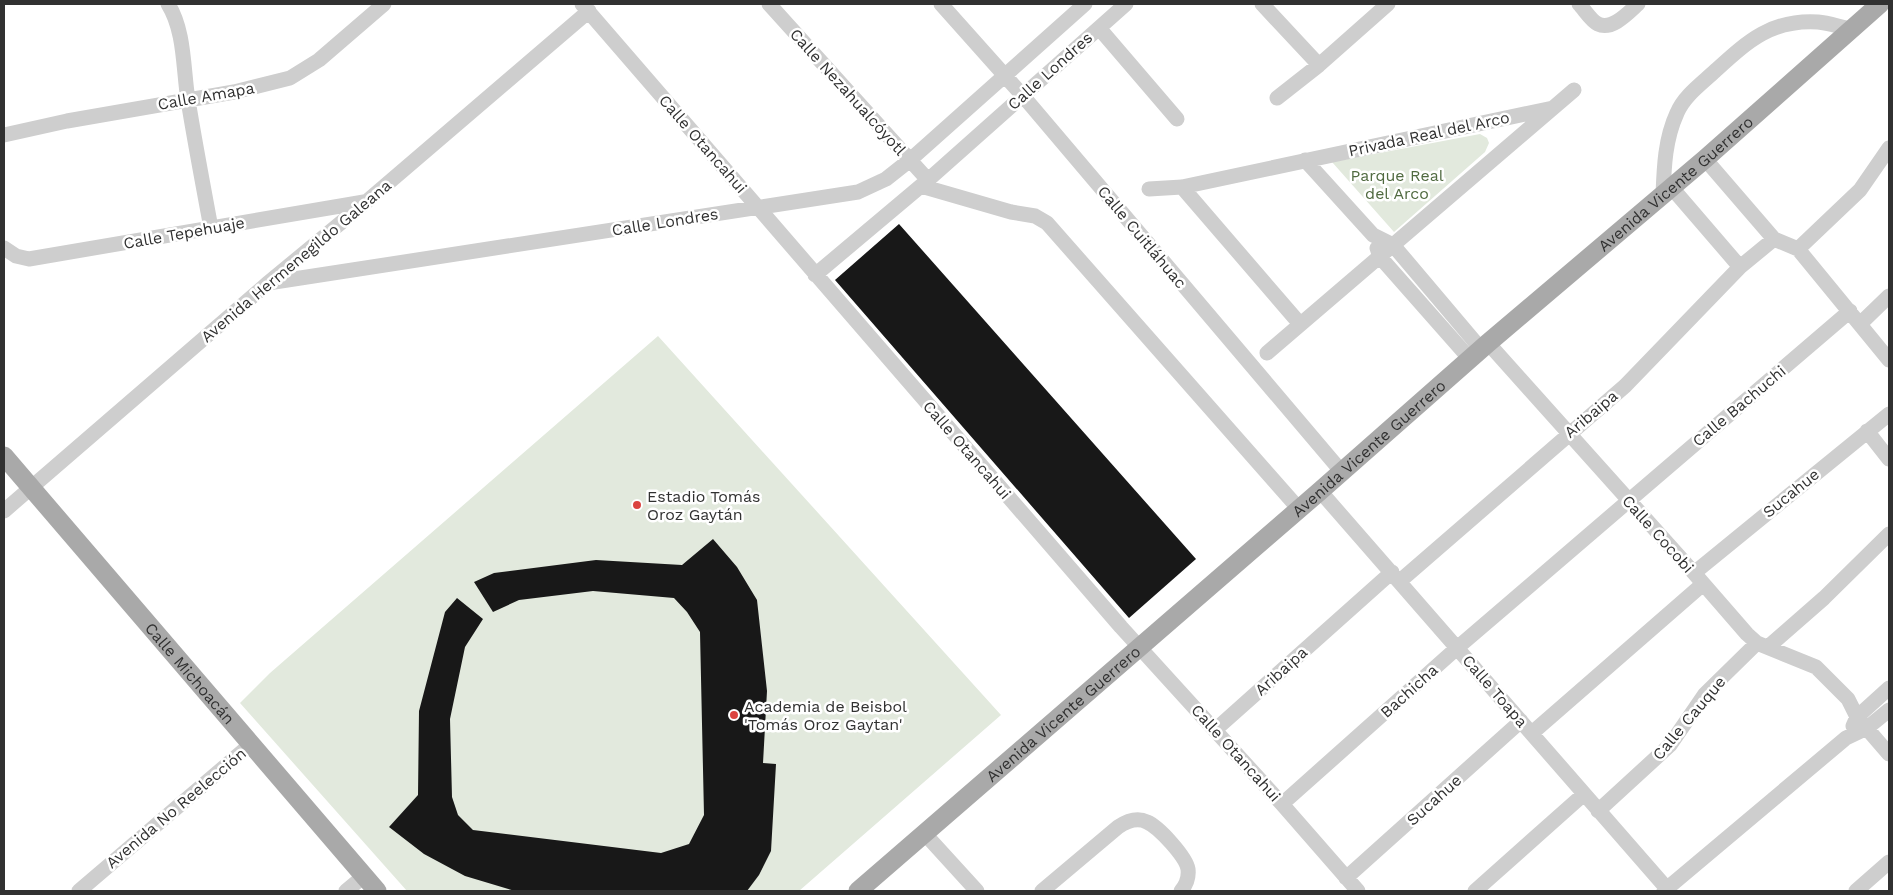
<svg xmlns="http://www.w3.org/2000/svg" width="1893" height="895" font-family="'Work Sans',sans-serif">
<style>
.green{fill:#e2e9dd}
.building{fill:#181818}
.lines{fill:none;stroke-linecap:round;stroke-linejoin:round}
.minor{stroke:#cecece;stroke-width:15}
.major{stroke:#a9a9a9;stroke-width:19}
.poi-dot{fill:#db433f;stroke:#fff;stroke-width:2}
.labels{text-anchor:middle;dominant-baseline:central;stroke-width:5;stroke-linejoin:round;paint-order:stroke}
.street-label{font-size:16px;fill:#313131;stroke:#fff}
.park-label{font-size:16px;fill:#506a40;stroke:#fff}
.poi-label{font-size:16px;fill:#313131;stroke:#fff;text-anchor:start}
</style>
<rect width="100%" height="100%" fill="#fff"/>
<path class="green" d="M1480,134L1487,138L1489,143L1485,152L1394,232L1332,162Z
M658,336L1001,715L799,891H407L240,703L270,673Z"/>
<path class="building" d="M899,224L1196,559L1129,618L835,280Z
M713,539L737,567L757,600L767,691L763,763L776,764L771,851L759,875L747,891H515L465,876L424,854L389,827L418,795L419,711L445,612L457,598L483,619L465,647L450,719L452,797L458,815L473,830L661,853L689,844L704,815L700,632L687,612L674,598L593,591L519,600L493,612L474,582L494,573L596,560L682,565Z"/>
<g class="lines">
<path class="minor" d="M168,4C185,31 183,69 188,100C195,143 203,185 211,228
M582,4L1121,627L1282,804L1358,891
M769,4L928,180
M941,4L1023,96L1341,471
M1262,4L1319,65
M1579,4C1584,9 1591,21 1598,24C1612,31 1629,12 1638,4
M1099,28L1177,119
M1277,98L1319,65L1388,4
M4,135L67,121L234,92L290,78L319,60L384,4
M1705,159L1774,239L1798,249L1889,360
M1305,160L1373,235L1393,245L1481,349
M921,186L1011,212L1035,216L1047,223L1299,509
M1182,187L1300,324
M1672,188L1740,267
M1149,189L1182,187L1553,108
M1663,195C1664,167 1665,139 1677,113C1684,96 1701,84 1715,71C1747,42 1771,19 1818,22C1829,23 1840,27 1851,29
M4,248L16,256L29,259L364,202
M1377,248L1380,257L1470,359
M1798,249L1860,190L1889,148
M815,275L928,180L1126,4
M268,283L858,192L886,179L910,160L1085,4
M1860,324L1889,296
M1488,343L1694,573L1747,634L1757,643L1816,667L1848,699L1857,717L1889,754
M1267,353L1574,90
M1867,431L1889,459
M1320,491L1669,891
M4,511L268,283L366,202L589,11
M1694,573L1889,414
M1400,581L1625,386L1740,267L1774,239
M1768,647L1824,598L1889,534
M1853,726L1857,717L1889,688
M1215,730L1392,572
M1532,733L1703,584
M1282,804L1457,648L1850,311
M1598,811L1670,745L1705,694L1757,643
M925,834L977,891
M1346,878L1521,721
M79,891L250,745
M346,891L364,876
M1042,891L1118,827C1127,821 1137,817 1147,822C1159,827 1186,857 1188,869C1189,877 1186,885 1181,891
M1475,891L1584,794
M1664,891L1846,738L1867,728L1889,710
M1856,891L1889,862"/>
<g class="major">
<path id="s1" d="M4,456L377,891"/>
<path id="s2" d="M858,891L1320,491L1488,343L1705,159L1880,4"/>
</g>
</g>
<g class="poi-dot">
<circle cx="637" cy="505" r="5"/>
<circle cx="734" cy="715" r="5"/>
</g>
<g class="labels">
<g class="street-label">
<text transform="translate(1050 71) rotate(-42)">Calle Londres</text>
<text transform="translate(848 92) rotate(48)">Calle Nezahualcóyotl</text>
<text transform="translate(206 96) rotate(-10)">Calle Amapa</text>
<text transform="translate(1429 134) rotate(-12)">Privada Real del Arco</text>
<text transform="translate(703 144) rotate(49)">Calle Otancahui</text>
<text stroke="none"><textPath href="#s2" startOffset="1081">Avenida Vicente Guerrero</textPath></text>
<text transform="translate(665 222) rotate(-9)">Calle Londres</text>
<text transform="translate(184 233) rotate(-10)">Calle Tepehuaje</text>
<text transform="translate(1142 237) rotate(50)">Calle Cuitláhuac</text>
<text transform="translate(296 261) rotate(-40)">Avenida Hermenegildo Galeana</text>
<text transform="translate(1739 406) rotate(-40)">Calle Bachuchi</text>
<text transform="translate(1591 414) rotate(-40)">Aribaipa</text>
<text stroke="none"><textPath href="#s2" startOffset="676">Avenida Vicente Guerrero</textPath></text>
<text transform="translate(967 450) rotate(49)">Calle Otancahui</text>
<text transform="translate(1791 493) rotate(-39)">Sucahue</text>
<text transform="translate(1658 534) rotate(48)">Calle Cocobi</text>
<text transform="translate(1281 671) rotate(-42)">Aribaipa</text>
<text stroke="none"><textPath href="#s1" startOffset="286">Calle Michoacán</textPath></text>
<text transform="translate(1409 691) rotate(-42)">Bachicha</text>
<text transform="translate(1495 691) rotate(49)">Calle Toapa</text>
<text stroke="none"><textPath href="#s2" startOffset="271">Avenida Vicente Guerrero</textPath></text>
<text transform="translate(1689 718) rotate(-50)">Calle Cauque</text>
<text transform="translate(1236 753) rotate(48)">Calle Otancahui</text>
<text transform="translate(1434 800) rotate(-42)">Sucahue</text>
<text transform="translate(176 808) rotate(-40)">Avenida No Reelección</text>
</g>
<g class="park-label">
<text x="1397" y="175">Parque Real<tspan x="1397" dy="18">del Arco</tspan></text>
</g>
<g class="poi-label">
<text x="647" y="496">Estadio Tomás<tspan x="647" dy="18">Oroz Gaytán</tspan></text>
<text x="744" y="706">Academia de Beisbol<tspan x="744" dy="18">'Tomás Oroz Gaytan'</tspan></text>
</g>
</g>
<rect width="1893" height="895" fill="none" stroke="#313131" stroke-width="10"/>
</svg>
